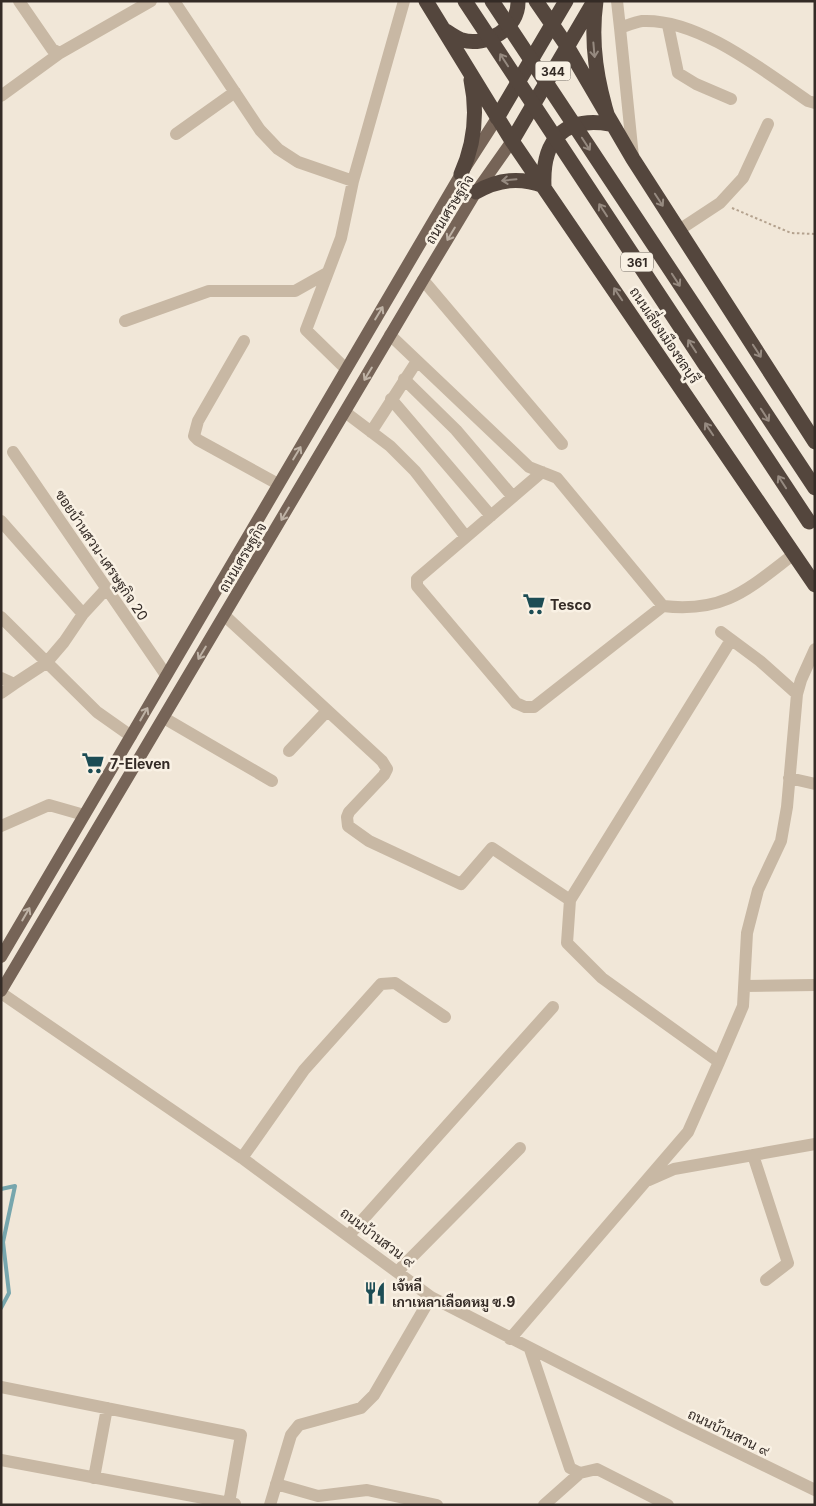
<svg xmlns="http://www.w3.org/2000/svg" width="816" height="1506" font-family="Inter,Sarabun,sans-serif">
<style>
.lines{fill:none;stroke-linecap:round;stroke-linejoin:round}
.stream{stroke:#77a6ad;stroke-width:4}
.path{stroke:#b4a28e;stroke-width:2;stroke-dasharray:2.5 2.5;stroke-linecap:butt}
.minor{stroke:#c8b8a4;stroke-width:12}
.major{stroke:#766457;stroke-width:12}
.highway{stroke:#54463d;stroke-width:15}
.highway-bridge{stroke:#54463d;stroke-width:15}
.oneway{stroke:#968a80}
.oneway2{stroke:#beb2a5}
.labels{text-anchor:middle;dominant-baseline:central;stroke-width:5;stroke-linejoin:round;paint-order:stroke}
.shield{fill:#f9f1e4;stroke:#6f665f;stroke-width:1}
.shield-label{font-size:12px;font-weight:bold;fill:#342b26}
.street-label{font-size:14px;fill:#342b26;stroke:#f9f1e4}
.poi-label{font-size:14px;font-weight:bold;fill:#342b26;stroke:#f9f1e4;text-anchor:start}
</style>
<rect width="100%" height="100%" fill="#f1e7d8"/>
<g class="lines">
<path class="stream" d="M1,1189L15,1186L3,1242L9,1293L1,1308"/>
<path class="path" d="M732,208L791,233L815,234"/>
<path class="minor" d="M19,1L52,49L60,53L151,1
M174,1L260,130L278,149L298,162L353,181
M617,1L620,28
M668,25L678,73L696,84L731,99
M1,96L60,53
M176,134L235,92
M633,157L620,28C626,26 635,22 642,21C698,18 764,71 808,101L815,103
M679,230L720,203L743,178L768,124
M423,280L562,444
M125,321L209,291H295L327,273
M390,335L529,467L557,478L663,606C725,613 748,589 794,554
M244,341L198,421L194,436L198,440L278,484
M346,369L306,330L341,238L353,181L404,1
M404,379L456,430L513,497
M391,399L491,516
M345,412L390,446L415,471L466,537
M371,432L417,361
M13,452L166,675
M542,472L417,579V586L516,703L525,707H534L663,606
M1,521L83,614L64,642L46,663L14,684L1,678
M83,614L107,588
M225,616L382,761L387,769L384,775L349,812L347,817L348,826L369,841L461,884L492,848L570,900
M1,617L97,712L131,736
M721,632L760,661L797,694
M1,693L14,684
M164,718L272,781
M289,751L327,711
M789,778L815,784
M1,826L49,805L84,815
M744,986L815,985
M1,993L242,1158L431,1297L679,1424L815,1490
M719,1062L602,978L567,943L570,900L731,640
M753,1155L788,1263L766,1280
M242,1158L304,1070L381,984L395,983L445,1017
M649,1180L674,1169L815,1144
M349,1235L553,1007
M398,1271L520,1148
M510,1339L688,1132L719,1062L743,1006L747,933L758,890L781,841L787,807L797,694L801,680L815,649
M530,1349L570,1468L580,1473L597,1469L668,1505
M1,1387L241,1435L229,1503
M1,1460L235,1504
M94,1478L107,1408
M276,1484L318,1496L367,1490L437,1505
M270,1505L291,1435L299,1425L361,1408L374,1395L431,1297
M544,1505L580,1473"/>
<path class="major" d="M1,957L461,174L497,118
M1,991L423,280L476,192L512,141"/>
<path class="highway" d="M426,1L512,141L815,585
M536,1L567,46L633,159L815,442
M444,30C450,33 456,38 462,40C486,47 519,29 518,1
M497,118L566,1
M512,141L593,3
M461,174C475,143 478,113 471,80
M544,186C542,140 564,116 610,124C597,83 590,44 596,1
M476,192C499,179 520,177 544,186"/>
<path class="highway-bridge" d="M465,1L809,522
M492,1L815,488"/>
</g>
<defs><path id="oneway-shaft" d="M-6 0H5M1.5-3L5.5 0L1.5 3" fill="none" stroke-width="1.6" stroke-linecap="round" stroke-linejoin="round" transform="scale(1.25)"/></defs>
<g class="oneway">
<use href="#oneway-shaft" transform="translate(594 50) rotate(85)"/>
<use href="#oneway-shaft" transform="translate(504 60) rotate(-123)"/>
<use href="#oneway-shaft" transform="translate(586 144) rotate(57)"/>
<use href="#oneway-shaft" transform="translate(509 180) rotate(174)"/>
<use href="#oneway-shaft" transform="translate(659 200) rotate(57)"/>
<use href="#oneway-shaft" transform="translate(603 210) rotate(-123)"/>
<use href="#oneway-shaft" transform="translate(676 280) rotate(57)"/>
<use href="#oneway-shaft" transform="translate(618 294) rotate(-124)"/>
<use href="#oneway-shaft" transform="translate(692 346) rotate(-123)"/>
<use href="#oneway-shaft" transform="translate(757 351) rotate(57)"/>
<use href="#oneway-shaft" transform="translate(765 415) rotate(57)"/>
<use href="#oneway-shaft" transform="translate(709 429) rotate(-124)"/>
<use href="#oneway-shaft" transform="translate(782 482) rotate(-123)"/>
</g>
<g class="oneway2">
<use href="#oneway-shaft" transform="translate(451 234) rotate(121)"/>
<use href="#oneway-shaft" transform="translate(379 313) rotate(-59)"/>
<use href="#oneway-shaft" transform="translate(368 374) rotate(121)"/>
<use href="#oneway-shaft" transform="translate(297 453) rotate(-59)"/>
<use href="#oneway-shaft" transform="translate(285 514) rotate(121)"/>
<use href="#oneway-shaft" transform="translate(202 653) rotate(121)"/>
<use href="#oneway-shaft" transform="translate(144 714) rotate(-60)"/>
<use href="#oneway-shaft" transform="translate(26 914) rotate(-60)"/>
</g>
<defs>
<symbol id="supermarket-bare" viewBox="-9 -9 18 18"><path d="M-6-5.5h2.5l.6 2H6L4.5 2H-2.5L-4.4-4H-6ZM-1.5 3.2a1.3 1.3 0 1 0 .1 0ZM3 3.2a1.3 1.3 0 1 0 .1 0Z" fill="#1c4c54" stroke="#f9f1e4" stroke-width="2.5" paint-order="stroke"/></symbol>
<symbol id="restaurant-bare" viewBox="-9 -9 18 18"><path d="M-5-6h1v4h1v-4h1v4h1v-4h1v5L-1.5 .5V6h-2V.5L-5-1ZM5-6V6H3V1.5H1.5Q1.5-4 5-6Z" fill="#1c4c54" stroke="#f9f1e4" stroke-width="2.5" paint-order="stroke"/></symbol>
</defs>
<g fill-rule="evenodd">
<use href="#supermarket-bare" x="518" y="588" width="32" height="32"/>
<use href="#supermarket-bare" x="77" y="747" width="32" height="32"/>
<use href="#restaurant-bare" x="359" y="1277" width="32" height="32"/>
</g>
<g class="labels">
<g class="shield">
<rect x="535.5" y="61.5" width="35" height="19" rx="4"/>
<rect x="621" y="252.5" width="32" height="19" rx="4"/>
</g>
<g class="shield-label">
<text x="553" y="71">344</text>
<text x="637" y="262">361</text>
</g>
<g class="street-label">
<text transform="translate(449 209) rotate(-58)">ถนนเศรษฐกิจ</text>
<text transform="translate(665 335) rotate(56)">ถนนเลี่ยงเมืองชลบุรี</text>
<text transform="translate(102 555) rotate(56)">ซอยบ้านสวน-เศรษฐกิจ 20</text>
<text transform="translate(242 557) rotate(-59)">ถนนเศรษฐกิจ</text>
<text transform="translate(378 1237) rotate(37)">ถนนบ้านสวน ๙</text>
<text transform="translate(729 1432) rotate(26)">ถนนบ้านสวน ๙</text>
</g>
<g class="poi-label">
<text x="550" y="604">Tesco</text>
<text x="110" y="763">7-Eleven</text>
<text x="392" y="1285">เจ้หลี<tspan x="392" dy="16">เกาเหลาเลือดหมู ซ.9</tspan></text>
</g>
</g>
<rect width="816" height="1506" fill="none" stroke="#342b26" stroke-width="5"/>
</svg>
